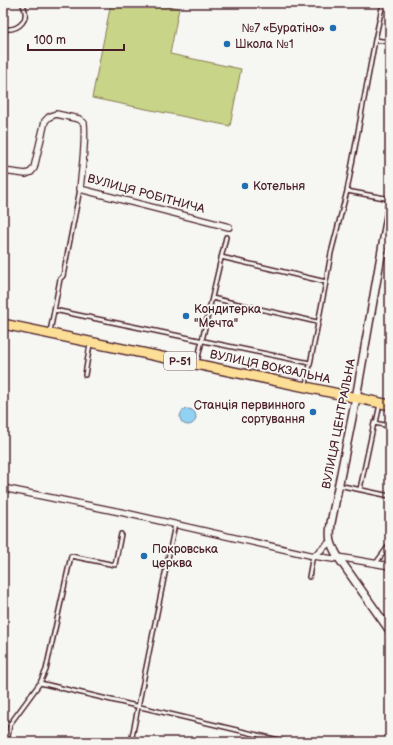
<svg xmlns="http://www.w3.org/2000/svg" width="393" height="745" font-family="'Balsamiq Sans',sans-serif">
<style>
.green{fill:#c8d487;stroke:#897a59}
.water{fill:#91d2f3;stroke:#758aa3}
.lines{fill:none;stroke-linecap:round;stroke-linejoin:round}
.service-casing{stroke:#4a1f2b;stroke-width:6}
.minor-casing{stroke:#4a1f2b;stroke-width:8}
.tertiary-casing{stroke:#4a1f2b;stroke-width:10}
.primary-casing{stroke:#4a1f2b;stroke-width:12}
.service{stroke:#f6f6f2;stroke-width:3}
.minor{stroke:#f6f6f2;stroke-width:5.5}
.tertiary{stroke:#f6f6f2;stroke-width:7}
.primary{stroke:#fdde96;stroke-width:9}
.poi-dot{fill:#1f6fb2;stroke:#f6f6f2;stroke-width:1.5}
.labels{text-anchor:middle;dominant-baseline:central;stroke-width:3.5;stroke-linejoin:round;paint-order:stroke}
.shield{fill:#f6f6f2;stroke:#7e6067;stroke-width:1}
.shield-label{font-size:11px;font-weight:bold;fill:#4a1f2b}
.poi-label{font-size:12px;fill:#4a1f2b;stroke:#f6f6f2;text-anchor:start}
.street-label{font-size:12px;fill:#4a1f2b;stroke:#f6f6f2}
</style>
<rect width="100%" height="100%" fill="#f6f6f2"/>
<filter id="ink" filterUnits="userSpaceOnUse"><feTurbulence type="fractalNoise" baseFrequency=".025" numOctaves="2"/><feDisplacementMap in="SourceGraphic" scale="8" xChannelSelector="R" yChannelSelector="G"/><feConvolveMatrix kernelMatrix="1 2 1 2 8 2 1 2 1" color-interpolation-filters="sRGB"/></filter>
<g filter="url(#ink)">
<path class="green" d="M111,3H153L179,8L170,54L241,69L230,126L92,98Z"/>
<path class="water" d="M180 417a8 8 0 1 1 16 0a8 8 0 1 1-16 0Z"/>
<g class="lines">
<defs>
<path id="service" d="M3,29C20,31 31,19 22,3
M375,40L383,3
M347,191L375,40L390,42
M221,257L326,282L306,385
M326,282L331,253L347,191L390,199
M212,298L317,322
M54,310L310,363
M50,332L60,279L63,276L80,189
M197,362L226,237
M85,375L90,344
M376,423L380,404
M338,485L390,496
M360,489L374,423L390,426
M376,563L387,548
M309,577L312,560L314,556
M40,683L287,742
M3,722L10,724
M7,742L10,724L40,683L46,670L71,556L115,565L121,534
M131,742L175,524"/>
<path id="minor" d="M3,171L26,174L31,172L34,168L45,121L49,117L56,114L79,119L84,123C86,145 82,167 80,189L229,227
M3,488L125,513L314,556L333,559L338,557L390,566
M314,556L330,542"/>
<path id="tertiary" d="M390,204L356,398L331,523C329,539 330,543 338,557L390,631"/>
<path id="primary" d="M3,324L306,387L390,405"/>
</defs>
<use href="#service" class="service-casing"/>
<use href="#minor" class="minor-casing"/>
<use href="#tertiary" class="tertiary-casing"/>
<use href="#primary" class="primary-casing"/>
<use href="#service" class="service"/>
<use href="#minor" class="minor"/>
<use href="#tertiary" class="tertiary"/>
<use href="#primary" class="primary"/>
</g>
</g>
<g class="poi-dot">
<circle cx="333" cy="28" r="4"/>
<circle cx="227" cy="44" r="4"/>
<circle cx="245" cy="186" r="4"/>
<circle cx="186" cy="316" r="4"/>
<circle cx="313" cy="412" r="4"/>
<circle cx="144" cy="556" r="4"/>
</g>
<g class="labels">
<rect class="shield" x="164" y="352" width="32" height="18" rx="3"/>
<g class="shield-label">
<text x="180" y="361">Р-51</text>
</g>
<g class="poi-label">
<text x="325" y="28" text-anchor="end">№7 «Буратіно»</text>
<text x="235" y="44">Школа №1</text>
<text x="253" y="186">Котельня</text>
<text x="194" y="309">Кондитерка<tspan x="194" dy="14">"Мечта"</tspan></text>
<text x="305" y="405" text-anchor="end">Станція первинного<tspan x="305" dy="14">сортування</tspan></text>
<text x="152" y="549">Покровська<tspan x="152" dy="14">церква</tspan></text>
</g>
<g class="street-label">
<text transform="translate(146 194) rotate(15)">ВУЛИЦЯ РОБІТНИЧА</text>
<text transform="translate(270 367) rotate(12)">ВУЛИЦЯ ВОКЗАЛЬНА</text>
<text transform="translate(339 424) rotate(-79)">ВУЛИЦЯ ЦЕНТРАЛЬНА</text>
</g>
</g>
<rect width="393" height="745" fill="none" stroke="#f6f6f2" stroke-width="16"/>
<rect x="8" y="8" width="377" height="729" fill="none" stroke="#4a1f2b" stroke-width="1.5" filter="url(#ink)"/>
<path d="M28 44v6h96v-6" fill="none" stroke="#4a1f2b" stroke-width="2"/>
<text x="34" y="44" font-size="12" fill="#4a1f2b" stroke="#f6f6f2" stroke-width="3" paint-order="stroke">100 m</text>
</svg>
